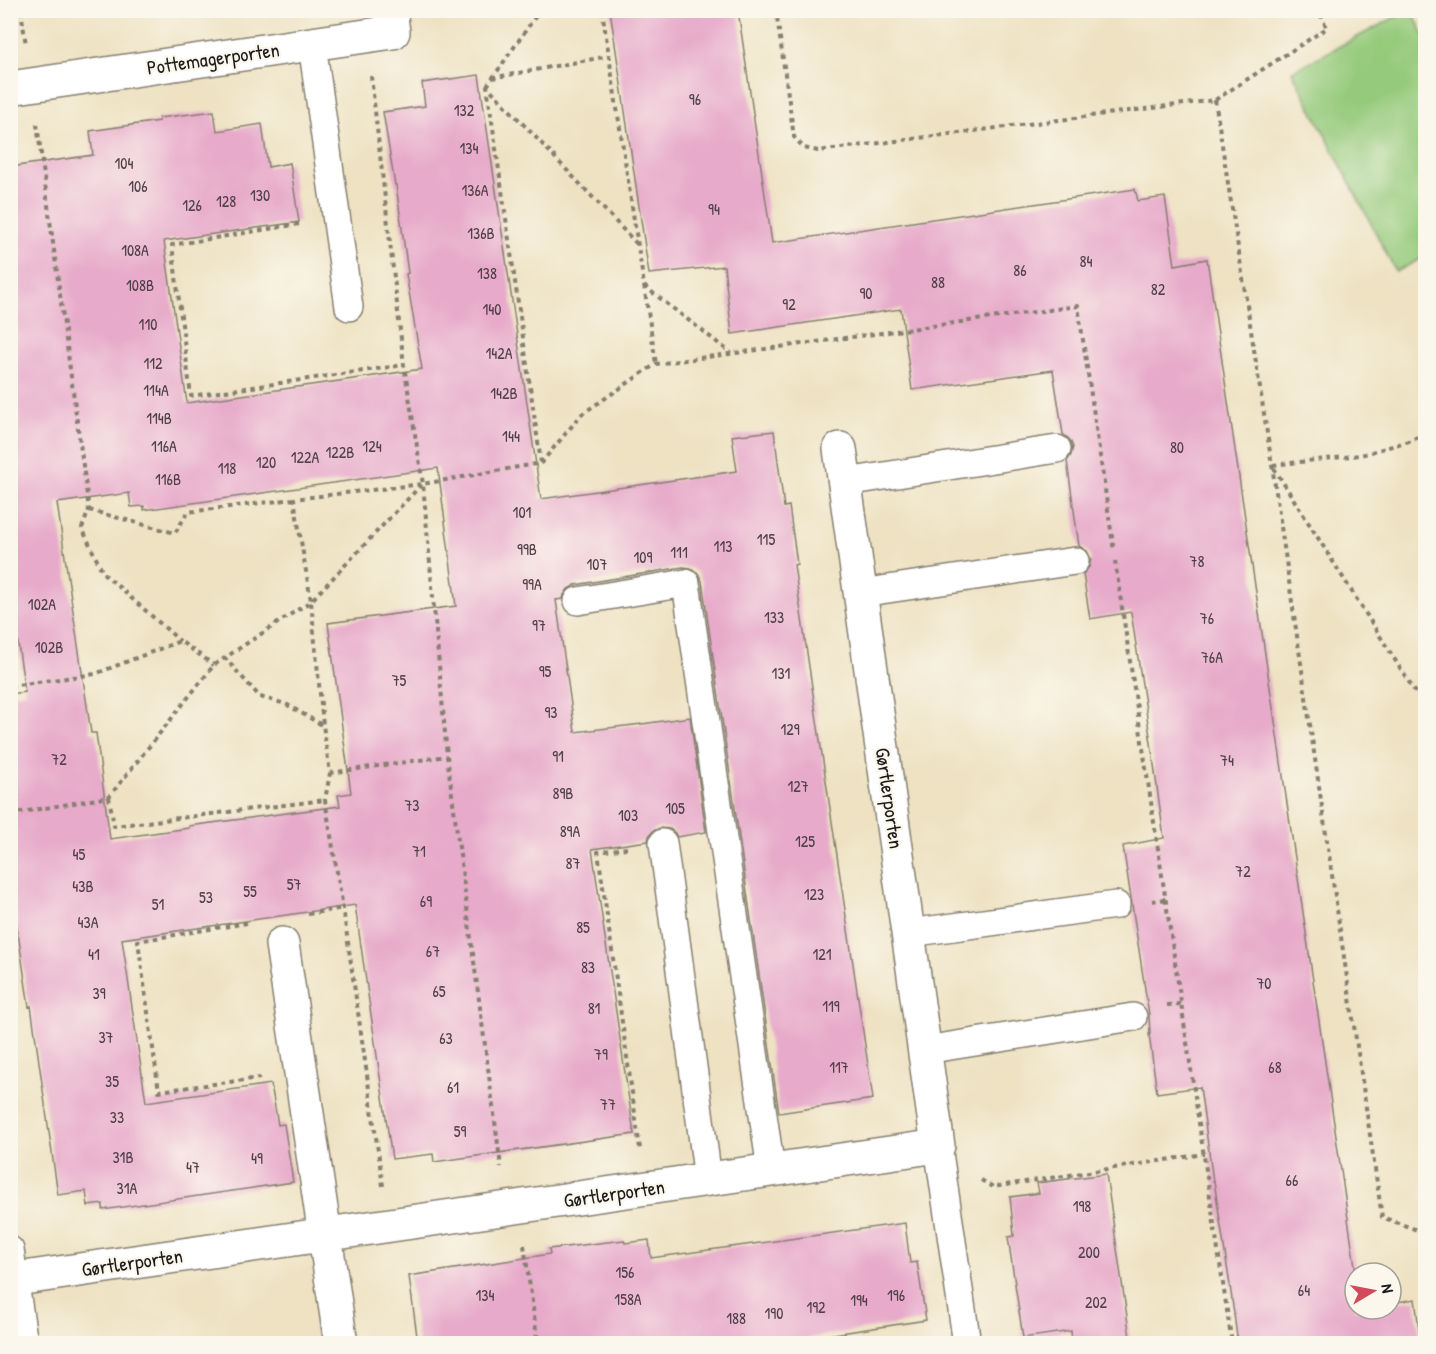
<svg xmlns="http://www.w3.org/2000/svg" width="1436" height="1354" font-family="'Patrick Hand',sans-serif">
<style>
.green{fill:#95ca7c;stroke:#58734c;stroke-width:1.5}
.building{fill:#e7aaca;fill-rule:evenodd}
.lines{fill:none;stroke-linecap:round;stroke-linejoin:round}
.lane-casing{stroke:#857f70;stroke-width:30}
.street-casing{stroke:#857f70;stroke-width:36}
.path{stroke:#857f70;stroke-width:4;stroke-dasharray:4.5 4.5;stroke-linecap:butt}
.lane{stroke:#fff;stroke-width:27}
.street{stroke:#fff;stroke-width:33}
.labels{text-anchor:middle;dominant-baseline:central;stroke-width:4.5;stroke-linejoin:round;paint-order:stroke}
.number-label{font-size:16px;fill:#4f4048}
.street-label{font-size:20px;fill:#1c1c1c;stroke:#fbf7ec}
</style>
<rect width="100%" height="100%" fill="#fbf7ec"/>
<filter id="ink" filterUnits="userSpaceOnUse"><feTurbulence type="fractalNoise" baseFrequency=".0167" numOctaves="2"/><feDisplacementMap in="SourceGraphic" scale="12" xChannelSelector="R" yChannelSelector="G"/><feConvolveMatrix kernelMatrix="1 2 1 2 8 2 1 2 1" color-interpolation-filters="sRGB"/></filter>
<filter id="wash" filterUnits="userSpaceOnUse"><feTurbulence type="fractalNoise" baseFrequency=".008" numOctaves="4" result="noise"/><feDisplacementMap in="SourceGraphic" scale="24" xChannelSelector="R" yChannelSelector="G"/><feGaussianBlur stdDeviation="1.35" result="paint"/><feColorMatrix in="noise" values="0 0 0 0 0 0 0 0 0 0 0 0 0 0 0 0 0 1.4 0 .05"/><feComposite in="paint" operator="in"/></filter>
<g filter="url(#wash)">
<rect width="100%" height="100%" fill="#eee2c3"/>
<path class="green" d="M1407,11H1412L1425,37L1426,256L1396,272L1292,71Z"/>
<g id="blocks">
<path class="building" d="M610,10H738L772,243L1135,189L1138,201L1165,197L1175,265L1207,259L1356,1273L1355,1309H1391V1303L1415,1299L1421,1344H1238L1231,1292L1214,1181H1213L1200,1087L1157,1093L1149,1034H1150L1149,1015L1123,846L1164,838L1151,743L1131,612L1090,619L1083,574L1089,567L1091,559L1087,551L1079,546L1067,461L1071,455L1073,447L1070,440L1063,434L1053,370L912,390L901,309L732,334L724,266L649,274Z
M479,75L541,499L737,471L732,436L774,431L784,507L789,506L797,564L794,565L873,1099L779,1113L702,581L698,573L691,568L683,567L575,585L568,589L564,595L563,599L556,600L575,732L642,724L690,717L706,832L677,837L675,833L670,829L660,828L653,831L649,836L648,841L592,849L634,1134L434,1162L433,1154L392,1159L355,905L122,939L146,1102L271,1084L278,1125L284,1124L293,1182L103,1210V1204L88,1206L86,1191L58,1195L31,1006L29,1007L10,879V694L25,692L10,588V167L93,155L90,131L159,121V118L214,111L217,131L262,124L268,167L290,163L299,222L164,241L187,403L422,369L406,274L408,273L396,185H395L383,112L425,106L422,83ZM438,468L456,606L328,623L351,793L338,795L340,806L189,826V828L110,839L96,733H91L57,503L129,493L131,507L144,506V510Z
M1106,1174L1131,1344H1072L1071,1331L1023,1338L1008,1237L1014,1236L1010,1197L1039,1193L1037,1183Z
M905,1223L910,1263L917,1262L926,1320L768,1344H418L409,1276L550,1254L549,1249L624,1240L625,1243L649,1240L651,1258Z"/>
</g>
</g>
<g filter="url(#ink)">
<use href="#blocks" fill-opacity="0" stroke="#857f70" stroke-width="1.5"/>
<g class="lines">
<defs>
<path id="lane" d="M312,44L349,307
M846,482L1057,449
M861,593L1075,561
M578,601L686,583L771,1170
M663,843L708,1179
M909,933L1116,905
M925,1050L1133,1017
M938,1146L967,1344
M10,1250L24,1344"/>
<path id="street" d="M10,88L393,32L390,10
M282,944L341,1344
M10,1280L938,1146L840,449"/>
</defs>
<use href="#lane" class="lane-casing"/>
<use href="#street" class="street-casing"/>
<path class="path" d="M21,10L26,45
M602,10L656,364
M776,10L794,137L804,148L818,151L1215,100L1327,28L1318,10
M371,76L404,365L423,484L447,756L501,1167
M492,78L609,56
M487,86L540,10
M1215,100L1272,465L1382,1217L1417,1230L1426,1229
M37,124L89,510L82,528L103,573L180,641
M299,224L172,245L191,396L404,365
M644,286L731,353
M1426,433L1409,441L1361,455L1272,465L1426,709
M541,463L487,86L637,244
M89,510L175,533L188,512L294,499
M1115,561L1232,1344
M224,657L260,697L286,704L322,725
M10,686L95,674L180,641L214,665
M330,773L447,756
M109,797L114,826L325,800
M10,814L109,797L214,665L311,601L294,499L423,484L541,463L582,414L656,364L1078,306L1114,551
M627,848L598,852L640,1149
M1152,901L1166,899
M308,914L343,908
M247,923L138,941L159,1091L260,1078
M1167,1005L1181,1004
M981,1180L993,1187L1204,1154
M383,1186L343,908L325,800L330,773L323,725L311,601L422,484
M524,1245L538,1344"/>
<use href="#lane" class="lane"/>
<use href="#street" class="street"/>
</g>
</g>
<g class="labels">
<g class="number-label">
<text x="695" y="99">96</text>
<text x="464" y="110">132</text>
<text x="469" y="148">134</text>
<text x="124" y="163">104</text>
<text x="138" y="186">106</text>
<text x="475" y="190">136A</text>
<text x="260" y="195">130</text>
<text x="226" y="201">128</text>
<text x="192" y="205">126</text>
<text x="714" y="209">94</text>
<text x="481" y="233">136B</text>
<text x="135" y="250">108A</text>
<text x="1086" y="261">84</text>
<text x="1020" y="270">86</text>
<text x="487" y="273">138</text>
<text x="938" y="282">88</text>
<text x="140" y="285">108B</text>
<text x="1158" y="289">82</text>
<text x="866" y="293">90</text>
<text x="789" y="304">92</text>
<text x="492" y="309">140</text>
<text x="148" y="324">110</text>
<text x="499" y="353">142A</text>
<text x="153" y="363">112</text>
<text x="156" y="390">114A</text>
<text x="504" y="393">142B</text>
<text x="159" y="418">114B</text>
<text x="511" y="436">144</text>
<text x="164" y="446">116A</text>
<text x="372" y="446">124</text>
<text x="1177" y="447">80</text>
<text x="340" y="452">122B</text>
<text x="305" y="457">122A</text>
<text x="266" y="462">120</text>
<text x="227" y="468">118</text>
<text x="168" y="479">116B</text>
<text x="522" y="512">101</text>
<text x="766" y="539">115</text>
<text x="723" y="546">113</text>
<text x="527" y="549">99B</text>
<text x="679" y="552">111</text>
<text x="643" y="557">109</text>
<text x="1197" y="561">78</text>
<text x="597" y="564">107</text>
<text x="532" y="584">99A</text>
<text x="42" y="604">102A</text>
<text x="774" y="617">133</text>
<text x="1207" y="618">76</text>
<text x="539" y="625">97</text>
<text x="49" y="647">102B</text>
<text x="1212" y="657">76A</text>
<text x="545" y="671">95</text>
<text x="781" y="673">131</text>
<text x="399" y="680">75</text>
<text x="551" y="712">93</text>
<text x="790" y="729">129</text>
<text x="558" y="756">91</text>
<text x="59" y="759">72</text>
<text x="1227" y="760">74</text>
<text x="798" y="786">127</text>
<text x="563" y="793">89B</text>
<text x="412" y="805">73</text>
<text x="675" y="808">105</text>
<text x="628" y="815">103</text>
<text x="570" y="831">89A</text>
<text x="805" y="841">125</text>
<text x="419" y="851">71</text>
<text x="79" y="854">45</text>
<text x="573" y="863">87</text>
<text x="1243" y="871">72</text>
<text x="294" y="884">57</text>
<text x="83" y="886">43B</text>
<text x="250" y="891">55</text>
<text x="814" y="894">123</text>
<text x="206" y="897">53</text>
<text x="426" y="901">69</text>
<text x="158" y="904">51</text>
<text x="88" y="922">43A</text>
<text x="583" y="927">85</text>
<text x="433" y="951">67</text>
<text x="94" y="954">41</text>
<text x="822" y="954">121</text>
<text x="588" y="967">83</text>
<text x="1264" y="983">70</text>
<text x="439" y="991">65</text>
<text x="99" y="993">39</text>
<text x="831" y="1006">119</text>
<text x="594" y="1008">81</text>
<text x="106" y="1037">37</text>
<text x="446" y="1038">63</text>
<text x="601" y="1054">79</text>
<text x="839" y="1067">117</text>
<text x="1275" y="1067">68</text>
<text x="112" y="1081">35</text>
<text x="453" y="1087">61</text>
<text x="608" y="1104">77</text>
<text x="117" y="1117">33</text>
<text x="460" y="1131">59</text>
<text x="123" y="1157">31B</text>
<text x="257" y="1158">49</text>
<text x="193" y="1167">47</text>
<text x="1292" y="1180">66</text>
<text x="127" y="1188">31A</text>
<text x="1082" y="1206">198</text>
<text x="1089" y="1252">200</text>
<text x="625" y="1272">156</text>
<text x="1304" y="1290">64</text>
<text x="485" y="1295">134</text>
<text x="896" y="1295">196</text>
<text x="628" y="1299">158A</text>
<text x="859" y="1300">194</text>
<text x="1096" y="1302">202</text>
<text x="816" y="1307">192</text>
<text x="774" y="1313">190</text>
<text x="736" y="1318">188</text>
</g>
<g class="street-label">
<text transform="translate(213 58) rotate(-8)">Pottemagerporten</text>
<text transform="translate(890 798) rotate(82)">Gørtlerporten</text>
<text transform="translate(614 1193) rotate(-8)">Gørtlerporten</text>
<text transform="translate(132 1262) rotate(-8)">Gørtlerporten</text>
</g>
</g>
<rect width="1436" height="1354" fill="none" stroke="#fbf7ec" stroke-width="36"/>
<g transform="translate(1373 1291) rotate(80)"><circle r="28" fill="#fbf7ec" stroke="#a29f99" stroke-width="1.5"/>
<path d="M0-4.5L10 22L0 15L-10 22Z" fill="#d1495b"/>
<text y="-9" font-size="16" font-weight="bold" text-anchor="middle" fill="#1c1c1c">N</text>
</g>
</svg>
